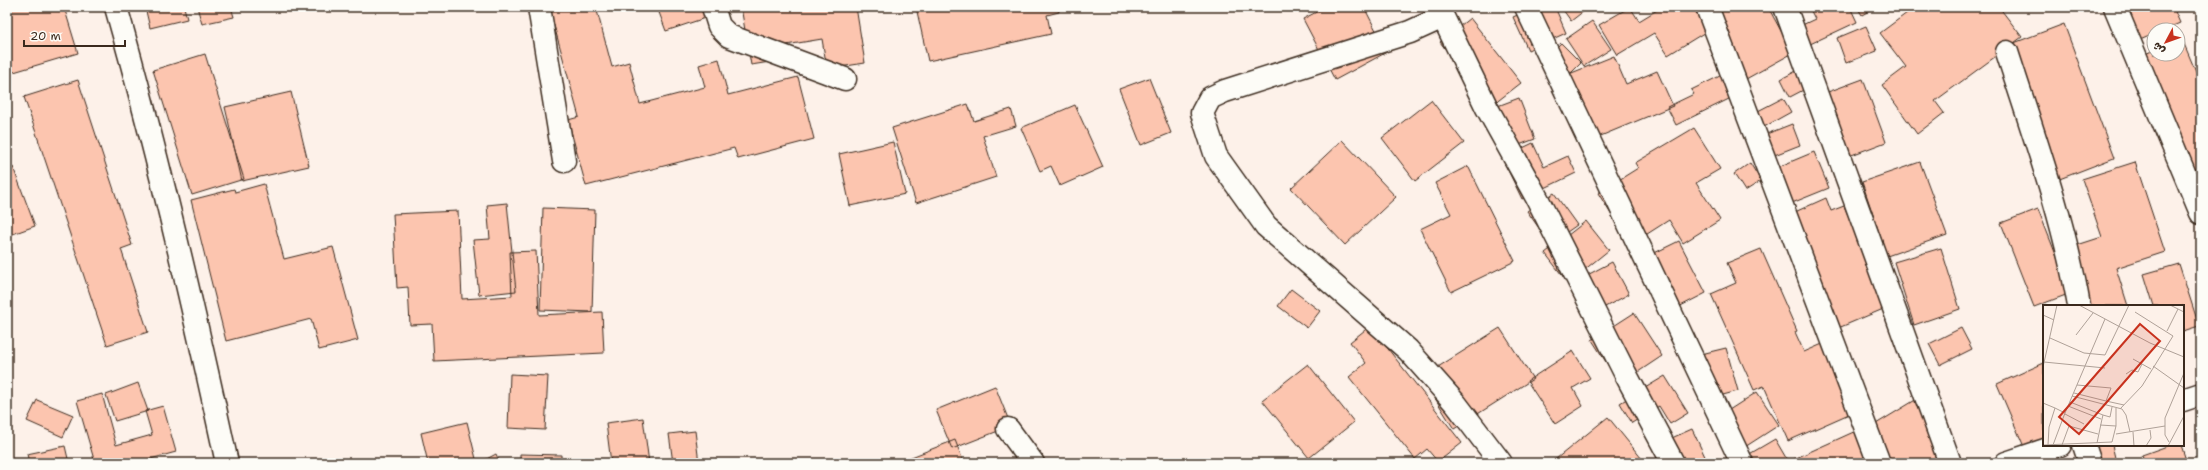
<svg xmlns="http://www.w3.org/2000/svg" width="2208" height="470" font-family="'Shantell Sans','Playpen Sans Arabic',sans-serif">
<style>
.building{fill:#fcc5af;stroke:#3b2a1e}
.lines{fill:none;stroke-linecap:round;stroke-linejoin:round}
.street-casing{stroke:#3b2a1e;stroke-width:25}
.secondary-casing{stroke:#3b2a1e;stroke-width:25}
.street{stroke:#fdfcf7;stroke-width:22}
.secondary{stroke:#fdfcf7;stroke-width:22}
.inset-road{fill:none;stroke:#afa198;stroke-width:1}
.view{fill:#c8321e;fill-opacity:0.15;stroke:#c8321e;stroke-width:2}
.inset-edge{fill:none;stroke:#3b2a1e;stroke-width:2}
</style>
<rect width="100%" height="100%" fill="#fdf1e9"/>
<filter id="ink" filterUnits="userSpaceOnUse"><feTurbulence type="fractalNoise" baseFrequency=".025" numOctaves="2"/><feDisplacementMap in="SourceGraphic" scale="8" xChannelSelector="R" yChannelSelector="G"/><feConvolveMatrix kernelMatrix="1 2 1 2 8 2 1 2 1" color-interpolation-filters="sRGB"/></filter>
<g filter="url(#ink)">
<path class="building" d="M7,7H64L78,53L7,74Z
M145,7H184L187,19L150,28Z
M197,7H231L234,17L202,24Z
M549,7H596L612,67L629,62L640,104L705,87L699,65L719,59L728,95L798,77L814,139L738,159L734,148L586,186L568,120L579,117Z
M657,7H705L708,17L666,31Z
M741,7H856L865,63L827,69L822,39L786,45L789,59L751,65Z
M916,7H1058L1059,12L1047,15L1051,34L928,61Z
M1326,7H1364L1387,52L1335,80L1303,19Z
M1536,7H1555L1566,33L1528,50L1513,17Z
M1561,7H1589L1571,21Z
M1630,7L1639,21L1662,7H1693L1707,31L1668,55L1654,33L1617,55L1599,25Z
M1706,7H1768L1793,53L1746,79Z
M1809,7H1850L1857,22L1808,45L1800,26L1815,19Z
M1857,7H1876L1862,15Z
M1915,7H1999L2022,37L1935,101L1944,113L1917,134L1882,85L1906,67L1880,33Z
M2118,7H2173L2180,23L2163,30H2154V34L2133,43Z
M1470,18L1521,83L1490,107L1440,42Z
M1592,21L1611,49L1584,66L1566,39Z
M2064,24L2114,158L2057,180L2006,46Z
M1866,26L1877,51L1846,63L1837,38Z
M2182,39L2201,84V226L2132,60L2154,50V54H2178V40Z
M1561,43L1581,63L1564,80L1544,59Z
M205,54L244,179L192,195L153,70Z
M1614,56L1626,84L1657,71L1673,106L1591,140L1564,76Z
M1802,68L1811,86L1790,97L1781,79Z
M1722,75L1733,97L1676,125L1667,107L1694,94L1691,90Z
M1149,78L1171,133L1141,145L1119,89Z
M1863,79L1886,142L1849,156L1825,93Z
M78,80L132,245L121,249L148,332L107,345L24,97Z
M291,92L309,166L242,181L225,107Z
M1519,98L1535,139L1503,151L1487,110Z
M1783,98L1791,112L1764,127L1756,112Z
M1431,100L1464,143L1415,181L1382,138Z
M968,104L974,121L1011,109L1016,126L983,136L996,177L916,203L892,128Z
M1075,105L1103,167L1060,186L1051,166L1040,171L1021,128Z
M1792,124L1800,145L1772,156L1764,135Z
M1694,128L1720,169L1696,183L1720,220L1683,243L1669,220L1630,245L1598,193L1638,168L1635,163Z
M1342,140L1396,197L1345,245L1291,188Z
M893,142L905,194L850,206L839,154Z
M1533,143L1544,167L1568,156L1576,173L1522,199L1502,158Z
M1814,152L1829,188L1792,203L1778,167Z
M1920,162L1947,235L1887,256L1862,182Z
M2135,162L2165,252L2116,268L2128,306H2088L2068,248L2102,237L2082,179Z
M1750,163L1761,181L1745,191L1734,174Z
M1468,166L1515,261L1451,292L1420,229L1451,214L1435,183Z
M13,167L35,226L10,235L7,226V169Z
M264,184L284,259L333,247L358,340L319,350L311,319L226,341L191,200L234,189L235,192Z
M1554,193L1577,225L1550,244L1527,211Z
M1826,198L1831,211L1844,206L1888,307L1836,329L1786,216Z
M507,203L516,291L479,295L473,240L490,239L487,205Z
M543,208L595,210L592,312L540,310Z
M2038,209L2071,293L2034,307L2001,223Z
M458,211L462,299L512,296L510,252L536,251L539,315L602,312L604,353L434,361L432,324L410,325L408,287L397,288L393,214Z
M1586,221L1609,250L1568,283L1545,253Z
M1679,241L1706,293L1663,315L1636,262Z
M1941,248L1960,309L1914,325L1894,262Z
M1761,249L1797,331L1795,332L1804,352L1827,342L1858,410L1788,441L1764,386L1754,390L1711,294L1736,283L1727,263Z
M1612,262L1629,294L1594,313L1576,281Z
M2179,264L2199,326L2183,331V306H2154L2144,274Z
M1291,289L1320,311L1307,328L1278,306Z
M1634,313L1662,356L1620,384L1592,340Z
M1370,326L1462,443L1438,462L1427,449L1415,459L1349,377L1366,363L1350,342Z
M1500,328L1533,379L1454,429L1422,377Z
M1961,328L1972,349L1940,365L1929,344Z
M1726,348L1738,391L1704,400L1693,356Z
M1573,351L1590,378L1573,388L1583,406L1555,424L1527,381Z
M2044,363V441L2025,449L1997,384Z
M1308,364L1354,422L1309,458L1262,400Z
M510,374L548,376L545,430L508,428Z
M1665,376L1688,413L1670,424L1659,406L1632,423L1620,403Z
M138,383L148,411L115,421L106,395Z
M995,386L1011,426L952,449L936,410Z
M1757,392L1779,425L1734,454L1712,421Z
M102,394L116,445L152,435L145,411L163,406L176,452L136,463H95L77,401Z
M1917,399L1954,463H1887L1866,430Z
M37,400L73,415L63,437L27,421Z
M1608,417L1642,459L1637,463H1551Z
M643,418L649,463H611L606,423Z
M467,422L477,463H428L421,433Z
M1692,429L1708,463H1665L1656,445Z
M1858,430L1873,463H1796L1794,459Z
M695,431L699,463H673L669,434Z
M1775,439L1789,463H1743L1741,459Z
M955,440L964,463H896Z
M2102,445H2112L2116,462L2086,463L2083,450Z
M2170,445H2181L2187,463H2145L2142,455Z
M65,446L69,463H29L27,454Z
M496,454L500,463H479Z
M520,454L561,455V463H520Z"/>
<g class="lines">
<defs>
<path id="street" d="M539,7L564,161
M713,7L719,26L729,36L845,79
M1526,7L1742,463
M1707,7L1879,463
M1785,7L1950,463
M2115,7L2201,213
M2007,52C2034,136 2064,219 2079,306
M2183,400L2201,394
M1008,429L1033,463
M2084,445L2090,463
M1501,463L1456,404L1408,350L1266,226L1216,156L1202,113L1210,98L1225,91L1410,32L1443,17L1487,108L1537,198L1625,373L1673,463
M2006,463L2060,445"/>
<path id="secondary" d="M116,7C159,158 194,310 227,463"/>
</defs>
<use href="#street" class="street-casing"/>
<use href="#secondary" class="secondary-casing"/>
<use href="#street" class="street"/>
<use href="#secondary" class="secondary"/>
</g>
</g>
<g transform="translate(2043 305)">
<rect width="141" height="141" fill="#fdf1e9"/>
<path class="inset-road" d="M36,0L107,38L141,52M127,0L141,7M0,10L11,15M124,26L135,4M33,30L50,8M7,33L41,48L62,50L86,0M90,54L108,64M1,57L62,63M110,61L141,83M0,62L14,0M83,69L89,65L95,67L99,59M31,88L63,96L68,83L34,80M29,91L79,104L83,110L87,127M63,96L81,100M27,97L60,110M0,98L12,103L6,122L5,140M25,101L58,114M12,103L22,108L62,14M73,103V121M77,104L99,81L130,31L92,7M22,109L41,119M122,121V130L126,137M90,127L91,141M73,129L122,121V113L141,68M54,138L59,114L60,110L67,112L69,102M0,140L69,137L73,121L57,120M10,140L22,108M19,140L26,121L55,129M103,141L108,133L107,125M125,141L141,111"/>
<path class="view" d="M97,19L117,36L36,129L16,112Z"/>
<rect width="141" height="141" class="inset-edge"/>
</g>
<rect width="2208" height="470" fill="none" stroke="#fdfcf7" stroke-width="24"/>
<rect x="12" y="12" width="2184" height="446" fill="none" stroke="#3b2a1e" stroke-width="1.5" filter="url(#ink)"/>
<g transform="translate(2166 42) rotate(229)"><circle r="19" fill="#fdfcf7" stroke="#afa8a0"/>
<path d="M0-3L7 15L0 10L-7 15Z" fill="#c8321e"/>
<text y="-6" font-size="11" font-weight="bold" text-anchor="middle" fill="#3b2a1e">ش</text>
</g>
<path d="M24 40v6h101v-6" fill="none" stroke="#3b2a1e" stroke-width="2"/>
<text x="30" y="40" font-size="12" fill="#3b2a1e" stroke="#fdfcf7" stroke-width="3" paint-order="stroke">20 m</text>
</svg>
